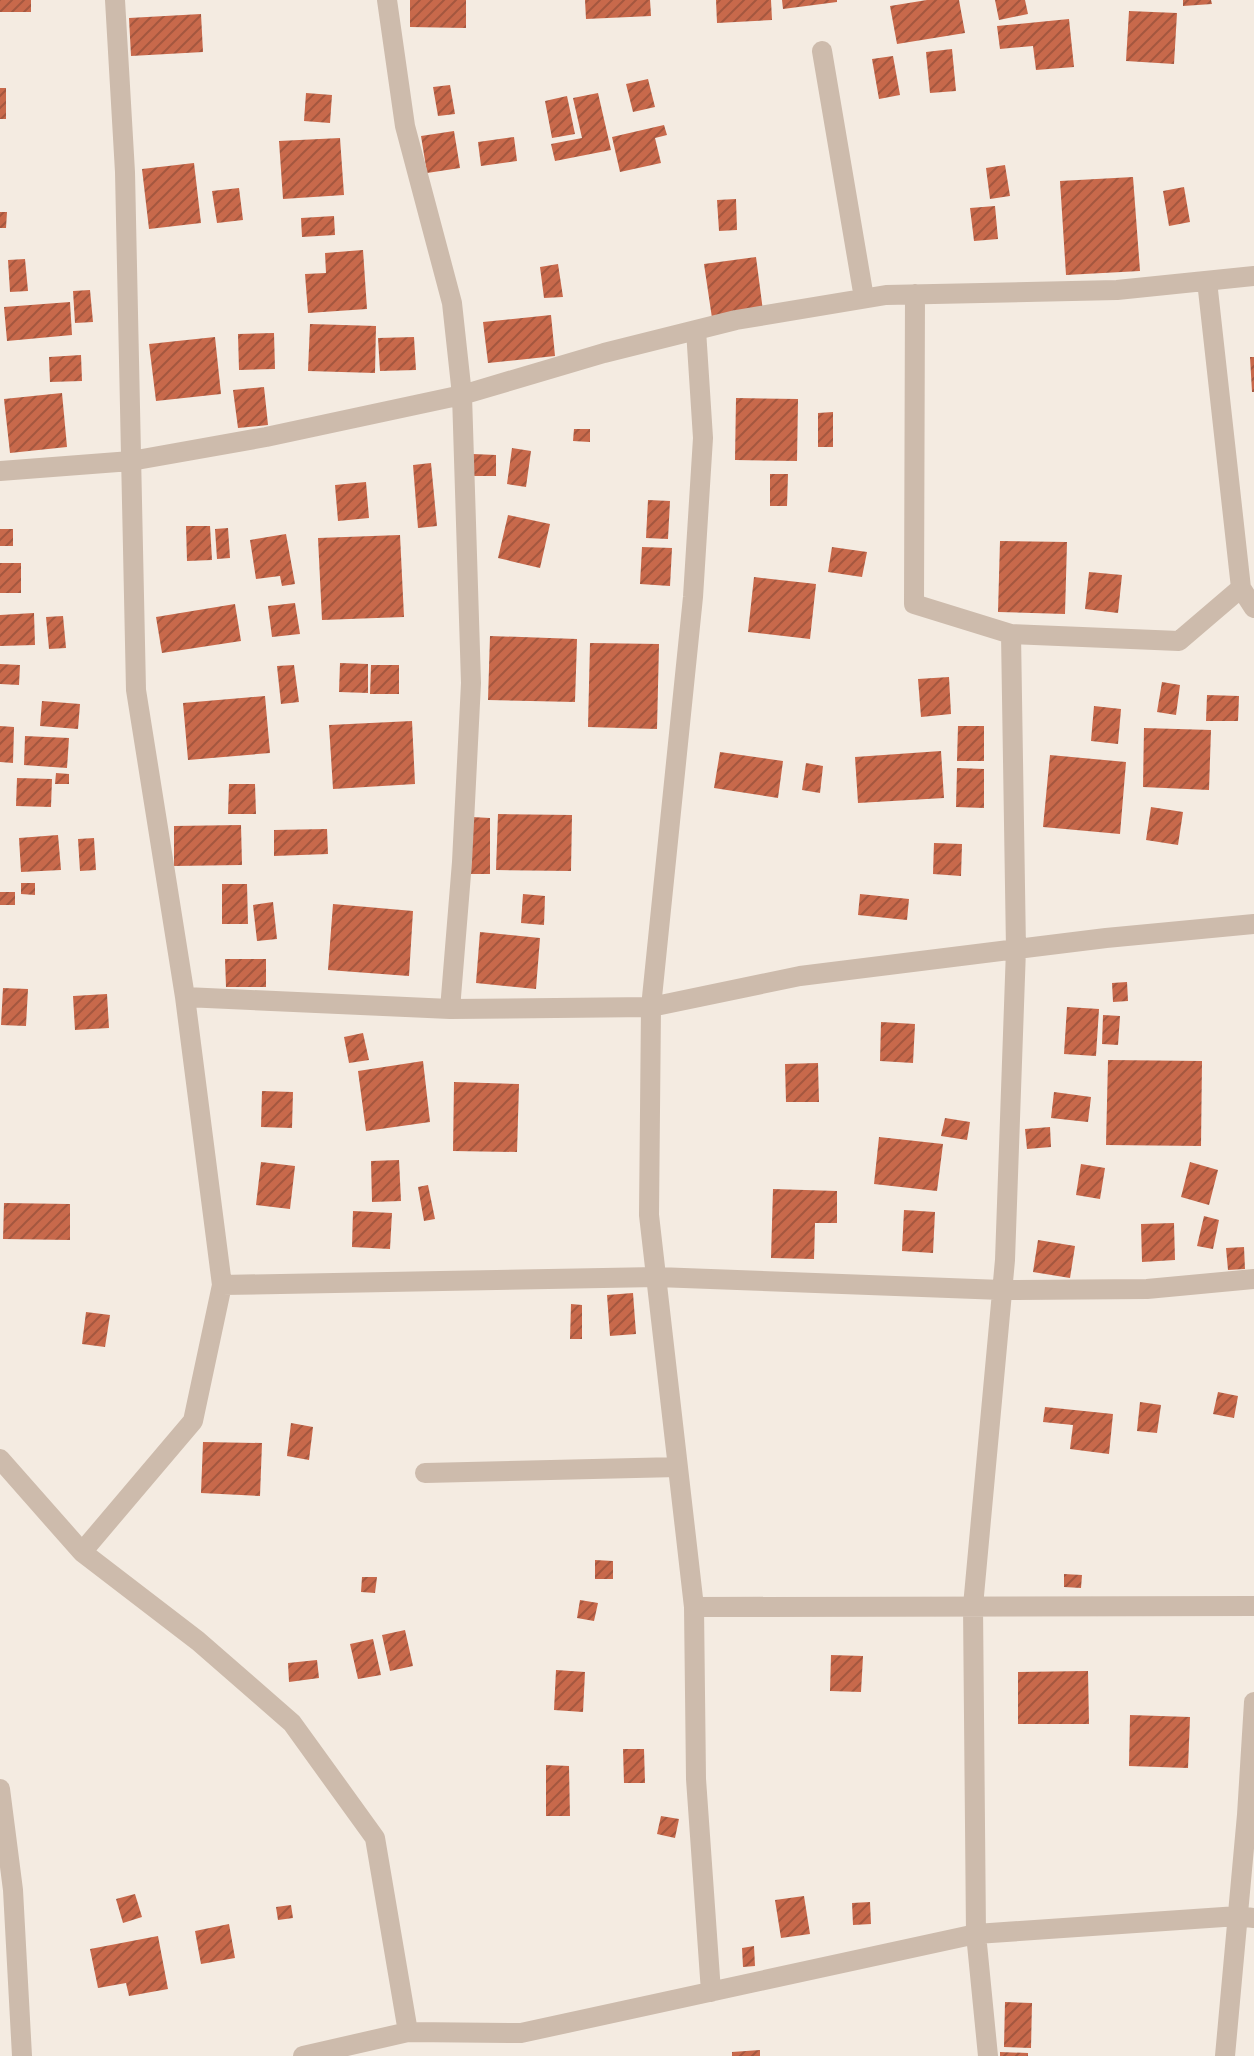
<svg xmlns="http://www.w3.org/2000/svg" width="1254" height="2056" font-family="'Golos Text',sans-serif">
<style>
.building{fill:url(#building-hatch)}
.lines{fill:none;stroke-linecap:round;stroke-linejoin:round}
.minor{stroke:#cdbbac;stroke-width:20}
</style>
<defs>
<pattern id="building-hatch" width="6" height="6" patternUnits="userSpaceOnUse" patternTransform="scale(2)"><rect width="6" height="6" fill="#c8694b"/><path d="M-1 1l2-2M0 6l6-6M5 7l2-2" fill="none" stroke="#a4573f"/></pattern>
</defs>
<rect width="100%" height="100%" fill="#f4ebe1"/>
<path class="building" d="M0,0H31V12H0Z
M410,0H466V28L410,27Z
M585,0H650L651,16L586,19Z
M716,0H771L772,20L717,23Z
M782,0H837V2L783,9Z
M927,0H959L965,33L897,44L890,6Z
M995,0H1025L1028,14L999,20Z
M1183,0H1211L1212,4L1183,6Z
M1129,11L1177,13L1174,64L1126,61Z
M201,14L203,52L131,56L129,18Z
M1069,19L1074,67L1036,70L1033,46L1000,49L997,26Z
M952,49L956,91L930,93L926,52Z
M893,56L900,95L879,99L872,59Z
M648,79L655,107L633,112L626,84Z
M450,85L455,114L438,116L433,87Z
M0,88H6V119H0Z
M306,93L332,95L330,123L304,121Z
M598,93L611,150L555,161L551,144L582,138L573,98Z
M567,96L575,134L552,138L545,101Z
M664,125L667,135L655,138L661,163L620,172L612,137Z
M454,131L460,168L427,173L421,136Z
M514,137L517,161L481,166L478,142Z
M340,138L344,195L283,199L279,141Z
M194,163L201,223L149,229L142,169Z
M1005,165L1010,196L990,199L986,168Z
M1133,177L1140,271L1066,275L1060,181Z
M1184,187L1190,222L1169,226L1163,191Z
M239,188L243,220L217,223L212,191Z
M736,199L737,230L719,231L717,200Z
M995,206L998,239L974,241L970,208Z
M0,212H7L6,228H0Z
M334,216L335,235L302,237L301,218Z
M363,250L367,309L308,313L305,274L326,273L325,253Z
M756,257L763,311L712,318L704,264Z
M25,259L28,291L10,292L8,260Z
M558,264L563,297L544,298L540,267Z
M90,290L93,322L75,323L73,291Z
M70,302L72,335L7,341L4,307Z
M551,315L555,356L488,363L483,322Z
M310,324L376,326L375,373L308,371Z
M274,333L275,369L239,370L238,334Z
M215,337L221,394L156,401L149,344Z
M414,337L416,370L380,371L378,338Z
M81,355L82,381L50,382L49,357Z
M1250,357H1254V392H1252Z
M264,387L268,425L238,428L233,390Z
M62,393L67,447L10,453L4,399Z
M736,398L798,399L797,461L735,460Z
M833,412V447H818V413Z
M574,429H590V442L573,441Z
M512,448L531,451L526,487L507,484Z
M473,454L496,455V476H472Z
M431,463L437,526L418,528L413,465Z
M770,474H788L787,506H770Z
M366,482L369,518L338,521L335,485Z
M648,500L670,501L668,539L646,538Z
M508,515L550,524L540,568L498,558Z
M186,526H210L212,560L187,561Z
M228,528L230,558L217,559L215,529Z
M0,529H13V546H0Z
M286,534L295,584L282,586L280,576L256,579L250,540Z
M400,535L404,617L322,620L318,538Z
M1000,541L1067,542L1065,614L998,612Z
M642,547L672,548L670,586L640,584Z
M832,547L867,552L862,577L828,572Z
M0,563H21V593H0Z
M1089,572L1122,575L1118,613L1085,609Z
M754,577L816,584L810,639L748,632Z
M295,603L300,634L272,637L268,606Z
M235,604L241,641L162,653L156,617Z
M34,613L35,645L0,646V615Z
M63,616L66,648L49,649L46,617Z
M490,636L577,639L575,702L488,700Z
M590,643L659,644L657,729L588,727Z
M340,663L368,664V693L339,692Z
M0,664L20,665L19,685L0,684Z
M294,665L299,702L281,704L277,666Z
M371,665H399V694H370Z
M949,677L951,714L921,717L918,679Z
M1162,682L1180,685L1176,715L1157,712Z
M1207,695L1239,696L1238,721H1206Z
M265,696L270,753L188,760L183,703Z
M42,701L80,704L78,729L40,726Z
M1094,706L1121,709L1118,744L1091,741Z
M412,721L415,784L333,789L329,725Z
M0,726L14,727L13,763L0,762Z
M958,726H984V761H957Z
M1144,728L1211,730L1209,790L1143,787Z
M25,736L69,738L67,768L24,765Z
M941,751L944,798L858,803L855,757Z
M720,752L783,761L778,798L714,788Z
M1050,755L1126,762L1120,834L1043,827Z
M806,763L823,766L820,793L802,790Z
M957,768L984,769V808L956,807Z
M56,773L69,774V784H55Z
M17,778L52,779L51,807L16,806Z
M229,784H255L256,814H228Z
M1151,807L1183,812L1178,845L1146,840Z
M498,814L572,815L571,871L496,870Z
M472,817L490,818V874H471Z
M241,825L242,865L174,866V826Z
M327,829L328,854L274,856V830Z
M58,835L61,870L21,872L19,838Z
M94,838L96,870L80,871L78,839Z
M934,843L962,844L961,876L933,874Z
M21,883H35V895L21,894Z
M222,884H247L248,924H222Z
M0,892H15V905H0Z
M523,894L545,896L544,925L521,923Z
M860,894L909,899L907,920L858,915Z
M273,902L277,939L257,941L253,905Z
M333,904L413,911L409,976L328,970Z
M480,932L540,938L536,989L476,983Z
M225,959H266V987H226Z
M1127,982L1128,1001L1113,1002L1112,983Z
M3,988L28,989L26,1026L1,1025Z
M107,994L109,1028L75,1030L73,996Z
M1067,1007L1099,1009L1096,1056L1064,1054Z
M1103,1015L1120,1016L1118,1045L1102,1044Z
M881,1022L915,1024L913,1063L880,1061Z
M363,1033L369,1060L349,1063L344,1037Z
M1108,1060L1202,1061L1201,1146L1106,1145Z
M423,1061L430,1122L366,1131L358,1071Z
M818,1063L819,1102H786L785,1064Z
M454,1082L519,1084L517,1152L453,1151Z
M262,1091L293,1092L292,1128L261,1127Z
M1054,1092L1091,1097L1088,1122L1051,1118Z
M945,1118L970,1122L967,1140L941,1136Z
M1050,1127L1051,1147L1027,1149L1025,1129Z
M879,1137L943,1144L937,1191L874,1184Z
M399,1160L401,1201L372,1202L371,1161Z
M261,1162L295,1166L290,1209L256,1205Z
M1190,1162L1218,1170L1209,1205L1181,1197Z
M1081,1164L1105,1168L1100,1199L1076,1195Z
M428,1185L435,1219L424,1221L418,1187Z
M773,1189L837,1191V1223H815L814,1259L771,1258Z
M4,1203L70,1204V1240L3,1239Z
M904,1210L935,1212L933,1253L902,1251Z
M353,1211L392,1213L390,1249L352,1247Z
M1204,1216L1219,1220L1213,1249L1197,1246Z
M1174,1223L1175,1260L1142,1262L1141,1224Z
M1038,1240L1075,1246L1070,1278L1033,1272Z
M1244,1247L1245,1269L1228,1270L1226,1248Z
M633,1293L636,1334L610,1336L607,1295Z
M571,1304L582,1305V1339H570Z
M86,1312L110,1315L105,1347L82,1344Z
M1218,1392L1238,1396L1234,1418L1213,1414Z
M1140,1402L1161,1405L1157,1433L1137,1431Z
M1045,1407L1113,1414L1109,1454L1070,1449L1073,1425L1043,1422Z
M291,1423L313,1427L309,1460L287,1456Z
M203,1442L262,1443L260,1496L201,1493Z
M595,1560L613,1561V1579H595Z
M1064,1574L1082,1575L1081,1588L1064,1587Z
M362,1577H377L375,1593L361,1592Z
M580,1600L598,1603L594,1621L577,1618Z
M405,1630L413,1666L390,1671L382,1635Z
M373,1639L381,1675L358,1679L350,1644Z
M831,1655L863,1656L861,1692L830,1691Z
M317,1660L319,1678L289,1682L288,1663Z
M556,1670L585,1672L583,1712L554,1710Z
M1088,1671L1089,1724H1018V1672Z
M1130,1715L1190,1717L1188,1768L1129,1766Z
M623,1749H644L645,1783H624Z
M546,1765L569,1766L570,1816H546Z
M661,1816L679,1819L675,1838L657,1834Z
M135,1894L142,1917L123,1923L116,1899Z
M804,1896L810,1934L781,1938L775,1900Z
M870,1902L871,1924L853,1925L852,1903Z
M291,1905L293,1918L278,1920L276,1907Z
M229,1924L235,1958L201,1964L195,1931Z
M158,1936L168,1989L129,1996L126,1983L98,1988L90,1949Z
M754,1946L755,1966L743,1967L742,1948Z
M1005,2002L1032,2003L1031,2048L1004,2047Z
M760,2050V2056H732V2052Z
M1000,2052L1028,2053V2056H1000Z"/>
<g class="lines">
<path class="minor" d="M387,0L405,126L452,303L462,395L471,683L462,862L450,1009
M822,51L864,298
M1207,281L1241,588L1254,608
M915,294L914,604L1011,634L1179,641L1241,588
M696,330L703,438L693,597L651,1007L649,1215L694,1607L696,1779L711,1992
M0,471L131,461L266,437L462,395L604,353L736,320L886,295L1117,290L1254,276
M185,997L450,1009L651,1007L800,976L1106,938L1254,924
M222,1285L657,1277L1002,1290L1147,1289L1254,1279
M0,1459L82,1552L193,1421L222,1285L185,997L136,690L125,172L115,0
M425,1473L678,1467
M82,1552L198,1641L292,1723L375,1838L408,2032
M694,1607L1254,1606
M0,1789L13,1890L22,2056
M303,2056L408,2032L521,2033L976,1934L1238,1916L1254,1918
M988,2056L976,1934L973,1606L1005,1260L1016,949L1011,634
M1225,2056L1247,1815L1254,1702"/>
</g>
</svg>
